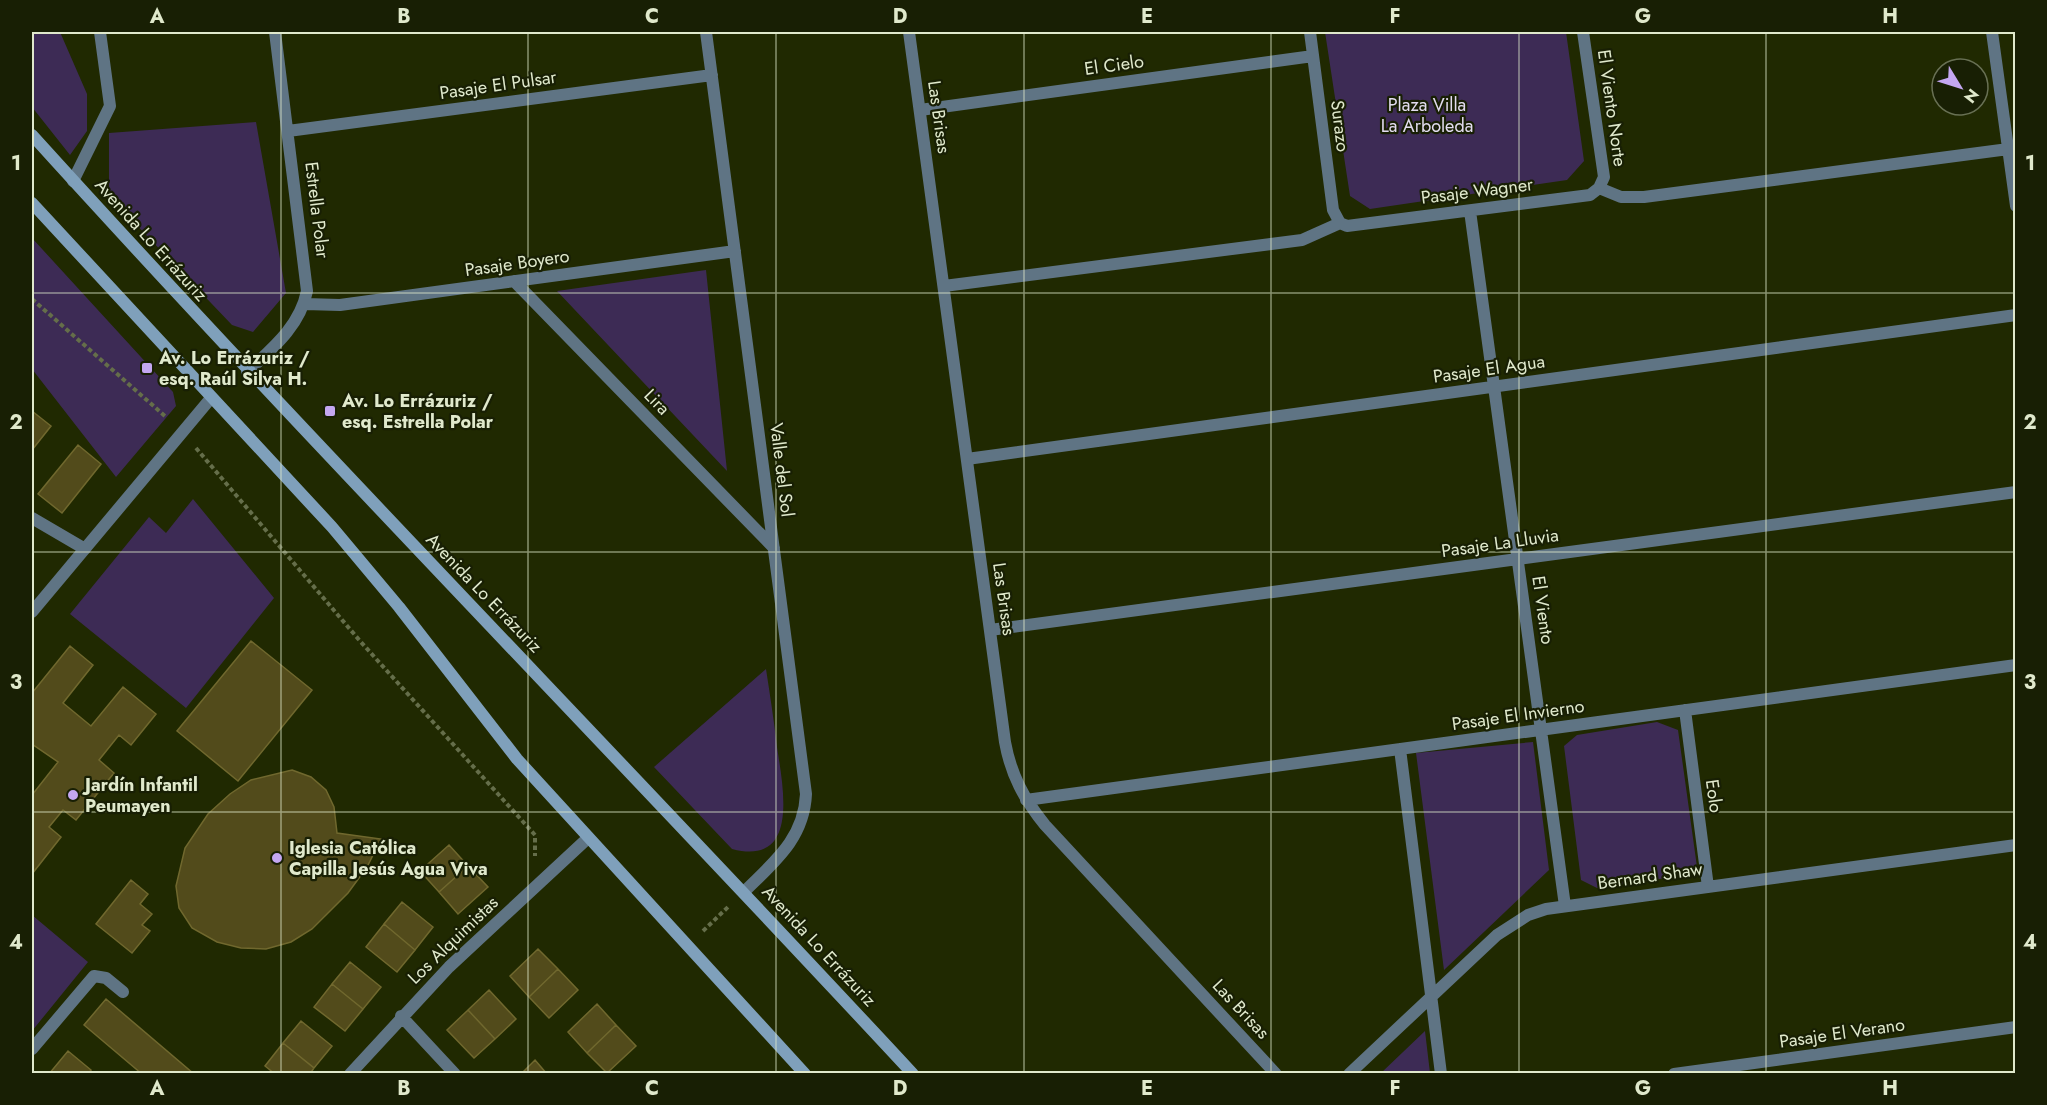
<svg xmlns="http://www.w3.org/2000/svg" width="2047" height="1105" font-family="Jost,sans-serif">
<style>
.green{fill:#3d2b55}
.building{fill:#524b1b;stroke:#70682e;stroke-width:1.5}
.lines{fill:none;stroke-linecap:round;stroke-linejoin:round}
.path{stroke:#656e4a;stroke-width:4;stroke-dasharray:4.5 3;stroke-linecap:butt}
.service{stroke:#5f7484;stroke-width:12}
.minor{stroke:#5f7484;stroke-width:12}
.secondary{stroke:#7fa0bb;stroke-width:12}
.grid{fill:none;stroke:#e0e9cc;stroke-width:1.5;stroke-opacity:0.55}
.poi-dot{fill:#c4a7f1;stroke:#181f04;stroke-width:2}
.labels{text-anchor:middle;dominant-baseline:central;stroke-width:4.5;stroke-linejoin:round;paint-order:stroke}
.street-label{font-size:18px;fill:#e0e9cc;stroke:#181f04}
.park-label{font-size:18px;fill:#e3dcf0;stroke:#181f04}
.poi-label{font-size:18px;font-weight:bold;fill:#e0e9cc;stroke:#181f04;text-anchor:start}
.neatline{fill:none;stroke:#e0e9cc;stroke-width:2}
.grid-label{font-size:20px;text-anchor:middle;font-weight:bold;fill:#e0e9cc}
</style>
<rect width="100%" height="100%" fill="#202901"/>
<path class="green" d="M32,32H60L87,94V131L70,155L32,107Z
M1325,32H1566L1584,161L1567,180L1370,209L1350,196Z
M256,122L286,293L253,332L232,325L109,196V133Z
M32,238L173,392L176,406L116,477L32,369Z
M706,270L727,471L557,291Z
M193,499L274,598L186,708L70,614L149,517L166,533Z
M766,669C770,695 774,721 777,747C783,787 800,867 732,849L654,767Z
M1657,722L1678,730L1697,867L1687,875L1597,888L1581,880L1564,746L1577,735Z
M1533,742L1549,870L1444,970L1416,753Z
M32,915L88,962L32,1031Z
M1425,1031L1430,1073H1381Z"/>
<path class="building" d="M32,411L51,426L32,450Z
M78,445L101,464L62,513L38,494Z
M251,641L312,690L238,781L177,731Z
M70,646L93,665L63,703L91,726L123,687L156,714L131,745L119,735L99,760L114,773L76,820L63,810L49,827L61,837L32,874V795L58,762L32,744V693Z
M292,770L311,777L326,790L334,807L337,833L381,839L367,867L348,893L312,929L291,942L266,949L241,948L217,942L192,928L179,908L176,886L185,848L208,814L230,794L251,780Z
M449,845L468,866L439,892L420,871Z
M468,866L488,887L458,914L439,892Z
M131,880L148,894L140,904L152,914L142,925L150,931L132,953L96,924Z
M402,902L433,927L415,950L384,924Z
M384,924L415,950L397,972L366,947Z
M538,949L558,969L529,997L510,976Z
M350,962L381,987L363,1009L332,984Z
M558,969L578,990L549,1018L529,997Z
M332,984L363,1009L345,1031L314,1007Z
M489,990L516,1019L495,1039L468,1010Z
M106,999L194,1074H142L84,1025Z
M597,1004L616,1025L587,1053L568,1032Z
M468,1010L495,1039L474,1058L447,1030Z
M301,1021L332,1046L314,1068L283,1043Z
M616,1025L636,1046L607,1073L587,1053Z
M283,1043L314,1068L310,1074H275L265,1066Z
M68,1051L91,1070L88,1074H49Z
M535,1060L547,1074H521Z"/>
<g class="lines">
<path class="path" d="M32,299L166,417
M196,448L360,641L535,835V856
M703,931L728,907"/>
<path class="service" d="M32,1049L94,976L106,978L123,992"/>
<path class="minor" d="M706,32L806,794C804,839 774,862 744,892
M909,32L1005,742C1011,775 1024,799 1045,825L1276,1074
M1310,32L1333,210L1340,223
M1992,32L2016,206
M920,110L1313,56
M288,131L712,75
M73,181L110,106L100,32
M1599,188L1621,197H1644L2016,148
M1470,211L1565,906
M514,281L774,548
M944,286L1302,240L1340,223L1347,226L1590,195L1599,188L1604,177L1583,32
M305,304L340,305L735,251
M247,372C273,348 300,326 307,291L275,32
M967,459L2016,315
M32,518L85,549
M32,612L211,398
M990,630L2016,492
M1685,710L1708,887
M1400,749L1441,1074
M1026,800L2016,665
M401,1016L455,1074
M350,1074L449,967L588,838
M1349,1074L1497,935L1528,915L1546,909L2016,845
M1674,1074L2016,1027"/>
<path class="secondary" d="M32,135C320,453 621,759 913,1074
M32,203L332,527L399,607L517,759L805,1074"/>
</g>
<path class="grid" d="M281,32V1074M528,32V1074M776,32V1074M1024,32V1074M1271,32V1074M1519,32V1074M1766,32V1074M32,293H2016M32,552H2016M32,812H2016"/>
<g class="poi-dot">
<rect x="141" y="362" width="12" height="12" rx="3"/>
<rect x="324" y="405" width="12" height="12" rx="3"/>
<circle cx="73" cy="795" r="6"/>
<circle cx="277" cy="858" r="6"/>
</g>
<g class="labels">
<g class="street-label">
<text transform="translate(1114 65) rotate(-8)">El Cielo</text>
<text transform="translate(498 85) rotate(-8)">Pasaje El Pulsar</text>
<text transform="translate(1612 108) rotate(82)">El Viento Norte</text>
<text transform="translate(939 117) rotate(82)">Las Brisas</text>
<text transform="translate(1340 126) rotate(83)">Surazo</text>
<text transform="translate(1477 191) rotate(-7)">Pasaje Wagner</text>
<text transform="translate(317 210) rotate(83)">Estrella Polar</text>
<text transform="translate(151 240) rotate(48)">Avenida Lo Errázuriz</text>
<text transform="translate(517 263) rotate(-8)">Pasaje Boyero</text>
<text transform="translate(1489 369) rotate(-8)">Pasaje El Agua</text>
<text transform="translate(657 402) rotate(46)">Lira</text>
<text transform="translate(782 470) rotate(83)">Valle del Sol</text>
<text transform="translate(1500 543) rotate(-8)">Pasaje La Lluvia</text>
<text transform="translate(484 593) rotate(46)">Avenida Lo Errázuriz</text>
<text transform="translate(1004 599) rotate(82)">Las Brisas</text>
<text transform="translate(1543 610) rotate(82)">El Viento</text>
<text transform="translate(1518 715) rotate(-8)">Pasaje El Invierno</text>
<text transform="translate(1714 796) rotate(82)">Eolo</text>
<text transform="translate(1650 876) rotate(-8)">Bernard Shaw</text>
<text transform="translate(453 940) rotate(-44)">Los Alquimistas</text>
<text transform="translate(819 946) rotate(47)">Avenida Lo Errázuriz</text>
<text transform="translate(1241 1009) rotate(47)">Las Brisas</text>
<text transform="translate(1842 1033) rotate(-8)">Pasaje El Verano</text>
</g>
<g class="park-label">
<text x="1427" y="105">Plaza Villa<tspan x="1427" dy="21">La Arboleda</tspan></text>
</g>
<g class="poi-label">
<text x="159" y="358">Av. Lo Errázuriz /<tspan x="159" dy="21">esq. Raúl Silva H.</tspan></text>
<text x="342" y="401">Av. Lo Errázuriz /<tspan x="342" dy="21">esq. Estrella Polar</tspan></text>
<text x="85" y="785">Jardín Infantil<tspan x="85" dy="21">Peumayen</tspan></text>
<text x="289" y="848">Iglesia Católica<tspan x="289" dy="21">Capilla Jesús Agua Viva</tspan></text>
</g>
</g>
<rect width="2047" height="1105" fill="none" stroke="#181f04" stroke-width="66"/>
<g transform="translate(1960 87) rotate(128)"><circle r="28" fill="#181f04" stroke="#687054" stroke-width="1.5"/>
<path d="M0-4.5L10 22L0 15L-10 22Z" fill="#c4a7f1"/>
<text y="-9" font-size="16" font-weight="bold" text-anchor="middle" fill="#e0e9cc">N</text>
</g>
<rect x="33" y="33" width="1981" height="1039" class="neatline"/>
<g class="grid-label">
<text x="157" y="23">A</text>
<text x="404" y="23">B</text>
<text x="652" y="23">C</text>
<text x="900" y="23">D</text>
<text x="1147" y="23">E</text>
<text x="1395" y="23">F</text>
<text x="1643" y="23">G</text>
<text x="1890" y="23">H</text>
<text x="16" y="170">1</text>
<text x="2030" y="170">1</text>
<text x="16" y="429">2</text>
<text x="2030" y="429">2</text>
<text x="16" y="689">3</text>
<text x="2030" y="689">3</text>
<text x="16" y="949">4</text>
<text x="2030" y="949">4</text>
<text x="157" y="1095">A</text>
<text x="404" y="1095">B</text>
<text x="652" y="1095">C</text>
<text x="900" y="1095">D</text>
<text x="1147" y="1095">E</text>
<text x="1395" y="1095">F</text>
<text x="1643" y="1095">G</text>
<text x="1890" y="1095">H</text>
</g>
</svg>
